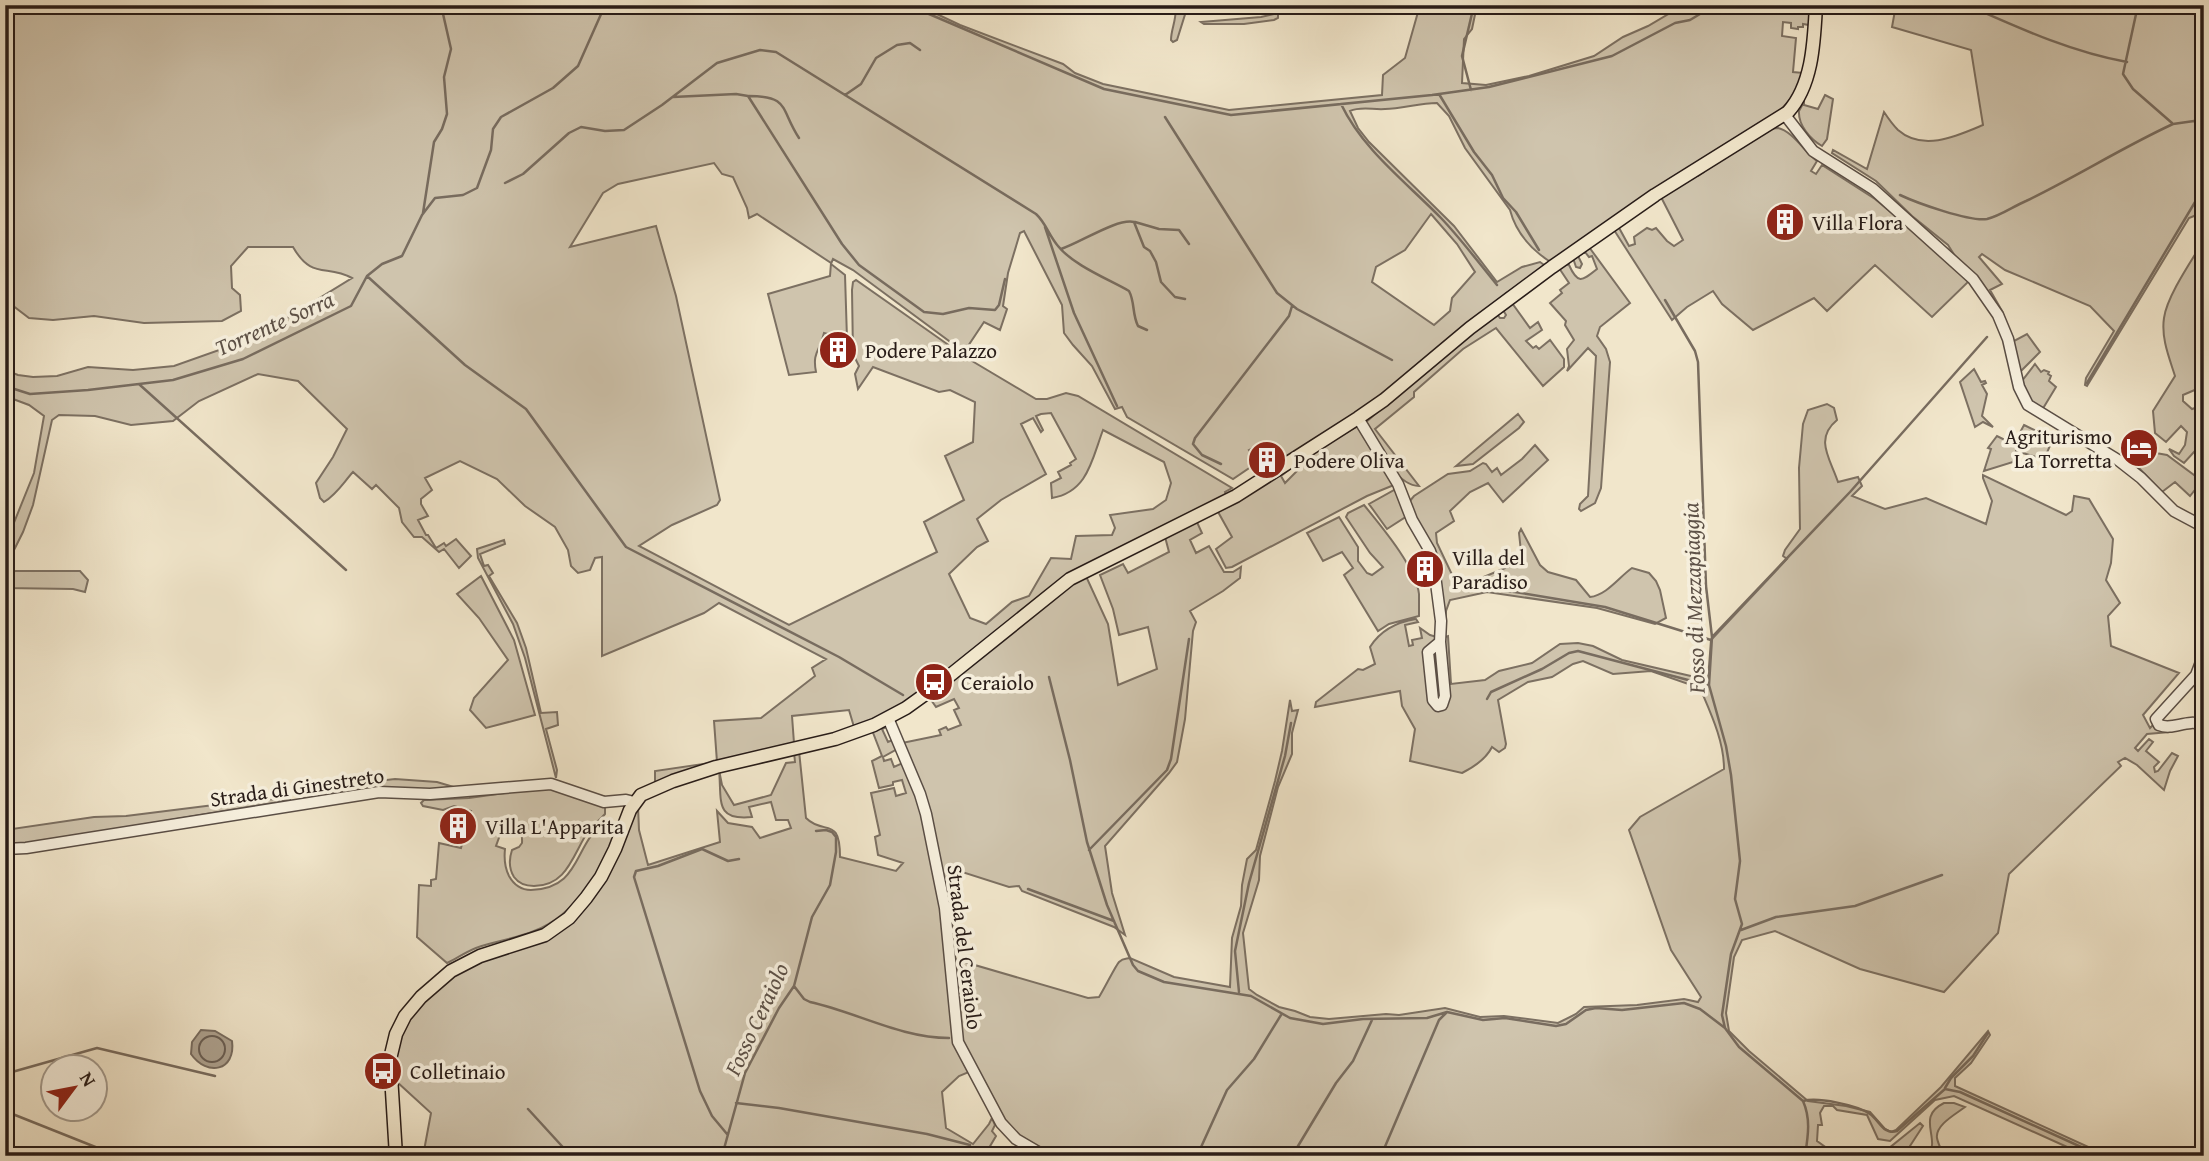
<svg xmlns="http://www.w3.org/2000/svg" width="2209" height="1161" font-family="'Gentium Book Plus',serif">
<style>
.green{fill:#cfc4ad;stroke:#7c7062;stroke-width:2;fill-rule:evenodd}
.water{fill:#ada18e;stroke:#786c5f;stroke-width:2}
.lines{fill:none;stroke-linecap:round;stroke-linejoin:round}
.shore{stroke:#6a5e53;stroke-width:2}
.stream{stroke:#786c5f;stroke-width:2.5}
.minor-casing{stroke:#5a4e45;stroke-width:13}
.major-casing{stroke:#281c18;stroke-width:15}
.minor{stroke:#f6efdd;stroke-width:10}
.major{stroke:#f1e6cb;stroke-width:12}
.labels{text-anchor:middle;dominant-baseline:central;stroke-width:7;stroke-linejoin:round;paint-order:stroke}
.poi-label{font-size:21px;fill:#281c18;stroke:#f6efdd;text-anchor:start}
.street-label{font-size:21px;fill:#281c18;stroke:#f6efdd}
.water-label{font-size:23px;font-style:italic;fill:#5d5147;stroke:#f6efdd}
</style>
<rect width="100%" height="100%" fill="#f1e6cb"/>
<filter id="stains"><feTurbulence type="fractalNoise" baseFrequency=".00286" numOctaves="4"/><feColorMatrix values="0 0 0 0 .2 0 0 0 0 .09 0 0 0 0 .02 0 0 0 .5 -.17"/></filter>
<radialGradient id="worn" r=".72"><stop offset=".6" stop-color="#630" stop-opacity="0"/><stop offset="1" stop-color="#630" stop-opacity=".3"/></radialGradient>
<path class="green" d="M5,5H922L924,8L960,25L1063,64L1075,73L1103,84L1229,110L1382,95L1383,75L1405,58L1420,5H1477L1472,29L1464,39L1462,83L1486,85L1529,76L1594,56L1623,37L1648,26L1682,6L1811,5L1809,25L1803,24V27H1798V29L1791,28V23L1783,22L1782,36L1796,38L1793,72L1804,73L1793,96L1779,112L1695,164L1552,263C1533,251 1516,233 1510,210L1465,148L1449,116L1437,103C1419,103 1402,109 1385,109C1373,110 1361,106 1350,111L1358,128L1369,142L1454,226L1497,282L1522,267L1540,262L1547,267L1526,282L1506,293L1383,397L1279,463L1272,447L1264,451L1266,456L1263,458L1255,447L1249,450L1258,462L1233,479L1127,417L1122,407L1115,409L1092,366L1073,345L1064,333L1062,305L1024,231L1020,233L1008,273L1003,306L1007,309L1000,330L984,322L964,352L853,270L833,259L831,264L845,275L847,339L824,333C820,351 812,352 816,372L789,375L768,294L830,276L831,263L757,214L749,218L747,208L733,177L722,174L714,163L618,184L603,193L570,247L656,226L676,296L720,500L717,505L672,525L639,546L789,625L937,552L924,522L964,500L945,456L973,442L975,402L950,390L939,392L873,367L858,389L855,374L859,366L853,354L852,290L853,282L856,280L967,358L1036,399H1047L1066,393L1078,396L1232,488L1225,492L1226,495L1075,570L933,683L886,714L854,727L849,710L792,716L794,743L655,783V771L717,762L714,721L761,718L815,676L812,668L826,659L719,603L704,613L602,656V557L595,558L590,570L578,573L571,566L568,550L555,527L525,506L497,479L460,461L425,478L432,490L421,499V504L428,516L418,520L426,535H428L436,548L444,543L446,546L456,539L471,556L459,568L444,549L439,552L422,537H414L402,522L399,508L376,485L372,489L353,472C343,483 337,494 324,502L320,498L316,483L333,457L347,429L298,381L258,374L199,401L173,421L131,425L95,416L59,415L52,420L33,505L23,532L5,568V545L34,473L44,416L29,405L5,396V370L18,375L33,377L57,376L88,367L133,370L174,366L256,337L352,278C326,264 312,280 293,247H248L231,266L232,288L240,295L241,311L222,321L144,323L94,316L53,320L29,318L12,305L5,296ZM1431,214L1457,244L1475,272L1452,298L1450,311L1434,325L1372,282L1376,267L1405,250ZM1051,413L1076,459L1070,463L1071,465L1058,472L1061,478L1051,483L1052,498C1088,492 1092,459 1103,430L1164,462L1171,483L1166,500L1153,509L1110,515L1115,528L1112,535L1076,536L1071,559L1051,558L1029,596L1012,602L986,624L970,618L949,574L977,547L988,541L977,519L1001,500L1046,474L1021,424L1033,418L1041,432L1043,430L1036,416L1041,414Z
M1175,5H1188L1177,40L1173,42L1171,40C1171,28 1178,17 1175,5Z
M1896,5H2204V224L2194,216L2189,218L2087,386L2085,385L2086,378L2114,331L2090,306L2005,270L1982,254L1979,257L2002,284L1990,290L2002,311L2010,333L1975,276L1955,256L1948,245L1912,216L1876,181L1832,153L1833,150L1867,169L1884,112C1888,118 1893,125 1898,130C1923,152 1957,136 1983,125L1971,50L1892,27Z
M1278,13V18L1274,20L1244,24H1204L1201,22L1261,17Z
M1825,95L1833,99L1827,139L1822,146C1810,139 1798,125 1799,111L1804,102V105L1818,109Z
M1778,128C1792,131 1804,151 1817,161L1811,171L1816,174L1822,165L1875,199L1958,268L1969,281L1932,317L1875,265L1827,311L1814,298L1753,330L1722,304L1713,291L1687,307L1672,320L1614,230L1618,226L1629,246L1635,244L1634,237L1647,228L1652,230L1656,228L1667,241L1674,246L1683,240L1661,197L1693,174L1698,176L1704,172V168L1769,129Z
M2204,240V386L2183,395V401L2192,409L2204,405V441L2184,463L2174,456L2169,449L2179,454L2185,445L2187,432L2181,426L2166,442L2155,433L2153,411L2175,376C2169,357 2161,338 2164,318C2167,296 2192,260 2204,240Z
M1589,247L1630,303L1600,327L1597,336L1606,349L1610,362L1601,488L1595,503L1581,511L1579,509L1580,504L1588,496L1596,356L1588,348L1567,371L1569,366L1567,349L1574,340L1565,325L1566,321L1550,303L1562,293L1560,290L1569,283L1559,268L1564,264L1569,265C1578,285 1582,281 1597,269L1592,256L1589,257L1585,252L1578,256L1582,264L1580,268L1576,267L1573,258Z
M1512,303L1530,328L1538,322L1542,330L1526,341L1533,348L1536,346L1539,349L1550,340L1564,359V367L1543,386L1496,328L1463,349L1414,392V397L1375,429L1419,486C1395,486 1376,442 1365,423L1441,356L1497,314L1500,318H1504L1506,315L1503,310Z
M2027,334L2040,352L2019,373L2012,342Z
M2035,364L2041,372L2044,370L2049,372L2048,374L2051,376L2049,381L2056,387L2042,410L2032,403L2022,381Z
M1974,369L1981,382L1985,381L1986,383L1982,385L1987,394L1982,416L1993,427L1983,422L1975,427L1960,382Z
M1827,404L1834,408L1837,420C1814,439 1830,458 1838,482L1858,477L1862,486L1852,496L1885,509L1926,498L1986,524L1992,501L1983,478V475L2066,515L2072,511L2074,496L2089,499L2113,539L2111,563L2106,580L2120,603L2108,616L2111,646L2179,673L2143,715L2150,728L2154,724L2158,730H2173L2170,732L2147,734L2135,748L2138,751L2149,739L2153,742L2146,751L2159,762L2154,767L2155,772L2158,771L2172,753L2178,756L2170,771L2164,790L2137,765L2125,758L2118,762L2121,766L2009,874L1998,933L1944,992L1860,969L1775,931L1742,940L1734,957L1726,1013L1729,1031L1749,1051L1808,1101L1846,1106L1870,1112L1885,1129L1891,1132L1896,1130L1941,1087L1988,1031L1990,1035L1971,1063L1955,1078V1086L2108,1156H2088L2076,1151L1954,1096L1935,1100L1890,1141L1878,1139L1867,1115L1837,1110L1833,1106H1824L1820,1113L1822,1125H1818L1817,1141L1838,1156H1050L1015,1134L1004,1122L963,1044L954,959L1088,998L1099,997C1103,991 1116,965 1119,962C1123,958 1126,959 1130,958L1174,977L1230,987L1232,938L1241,906L1242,885L1247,859L1256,850L1275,781L1282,751L1290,700L1292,711L1298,710L1292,733V754L1278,787L1260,856L1259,880L1243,933L1249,989L1257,995L1279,1007L1295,1011L1310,1017L1329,1019L1386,1014L1399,1015L1445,1008L1480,1017L1504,1016L1558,1023L1576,1014L1584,1007L1637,1005L1684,999L1698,1002L1701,997L1671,950L1629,830L1640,817L1724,769C1724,741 1711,714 1700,688L1651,671L1613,674L1583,661L1573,664L1552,677L1528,682L1498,700L1506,744L1505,748L1499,752L1492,747C1486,759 1474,767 1462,773L1410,761L1415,729L1402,706L1400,691L1315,707L1316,702L1358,669L1363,670L1375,664L1370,647C1380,631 1397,622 1416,619L1418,622L1405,625L1409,646L1413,645L1412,640L1422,638L1420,628L1430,635L1437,637L1431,645L1430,700L1443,707L1442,638L1448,636L1451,684L1485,680L1499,671L1532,663L1560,644L1578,643L1593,646L1622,660L1708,680L1711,640L1787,559L1783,556L1785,550L1800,529L1799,468L1803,424L1808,410Z
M1518,414L1524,422L1519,428L1473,464L1456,466Z
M2024,425L2053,439L2045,457L2053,462L2016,451L2013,462L1984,471L1991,449L1988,448L1997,436L2011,443L2016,440Z
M1358,426L1394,485L1367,496L1232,567L1226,568L1216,549L1232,537L1217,510L1300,461L1281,476L1285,483L1305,463L1310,454Z
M1535,445L1548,460L1503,502L1488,483L1470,492L1450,511L1454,521L1436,533L1437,543L1455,581L1467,584L1522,561L1519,533L1521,529L1540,565L1548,572L1576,580L1590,597C1607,595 1619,577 1632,568L1649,573L1656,581L1660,590L1666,618L1655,624L1597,608L1487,592L1450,600L1446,611L1445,631L1435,559L1409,502L1414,496L1448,474L1470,471L1483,463L1486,464L1492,472L1497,468L1501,475L1522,459Z
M2156,453L2167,455L2202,481L2190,496L2175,482L2162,492L2137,466L2143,458Z
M1396,489L1407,516L1387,529L1369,504Z
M1364,505C1381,526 1416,567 1419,594C1419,601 1419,608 1419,616L1389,624L1378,631L1344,575L1353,568L1342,552L1323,561L1307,533L1339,517L1358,547V561L1367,573L1372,575L1383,567L1370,553L1346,517L1348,513Z
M1196,520L1202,533L1190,540L1196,553L1209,546L1224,572H1233L1241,567L1240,578L1223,591L1190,611L1196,622L1193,631L1185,719L1177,762L1169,773L1105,846L1112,893L1125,935L1114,927L1022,891L1019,886L1009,887L953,869L950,871L953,899L952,939L948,907L902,743L941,735L939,730L946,727L948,730L961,725L954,710L959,708L954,699L936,707L929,697L1085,574L1108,624L1118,685L1157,669L1148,627L1119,635L1113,609L1100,575L1123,564L1128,573L1169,552L1164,533Z
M504,540L505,544L480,554L484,566L488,565L493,573L489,576L517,623L526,648L541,713L557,712L558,725L546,729L557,770L556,778L525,658L513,624L478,558L477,549Z
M16,571H80L88,580L85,592L73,589L5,588V572Z
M481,576L514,640L535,715L486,728L470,710L474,698L508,660L479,618L457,594Z
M887,723L889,726L882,729L888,742L895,739L899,748L883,757L884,761L891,759L894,767L905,762L918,796L941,909L947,964L969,1072L959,1076L942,1092L946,1128L973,1144L989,1124L992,1118L995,1125L992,1131L996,1136L989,1148L987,1156H423L431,1113L396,1081L397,1044L411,1014L458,972L569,924L638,806L639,830L648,865L720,842L717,811L728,823L752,827L760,838L791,828L788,820H776L771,802L749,807L752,817C714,821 722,800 719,770L722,785L734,805L771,795L786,763L795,762L794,752L799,751L806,818C824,836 840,815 840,857L896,871L903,863L878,855L875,837L880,835L871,793L894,788L896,796L906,793L902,780L893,782V785L879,788L872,761L882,756L872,730Z
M395,779L437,782L457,788L299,799L342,791L343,789L342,785Z
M546,787L605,807V814C600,820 594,824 589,830C573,853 568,886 534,886C527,886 519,884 514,877C509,869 509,859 512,850L519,847L522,843C523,829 516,828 504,824L496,846L505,849C504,858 505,868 509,876C514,885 522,890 531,890C584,888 572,842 608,820L618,824C606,866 576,915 534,931C515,939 495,941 476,948C466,952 457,958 447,963L417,937L419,885L431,886V880L436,879L439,843L461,848L471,811L454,806L443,810L423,806L421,803L424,800L469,798Z
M262,799L291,800L20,845H5V830L94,817L126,816Z
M1944,1103H1954L1965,1107C1956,1114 1935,1125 1937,1138C1938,1144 1942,1151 1944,1156H1929C1940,1136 1916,1117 1944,1103Z
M1920,1123L1923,1126L1910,1146L1912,1149L1925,1156H1866L1889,1148Z"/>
<path class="water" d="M201,1030L215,1031L232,1041C236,1071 207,1077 191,1054L192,1042Z"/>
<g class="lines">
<path class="shore" d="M199 1049a13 13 0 1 1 26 0a13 13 0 1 1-26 0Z"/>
<path class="stream" d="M908,5L1104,89L1231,115L1432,95L1489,87L1612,56L1675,23L1690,20L1715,5
M1967,5C2019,28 2071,52 2127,62
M2138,5L2123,74L2133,89L2172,123
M1471,90L1462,56L1474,5
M1439,94L1474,152L1492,175L1503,198L1516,212L1539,250
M845,95L861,84L876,58L897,45L910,43L920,50
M749,96C790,96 780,109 799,138
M673,97L736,94L748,96L842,244L859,265L924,312L943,314L969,308L995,310L999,305L1005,279
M1341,104C1363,150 1406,182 1441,218C1461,239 1479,263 1497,285
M1165,117L1277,293L1297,309L1392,360
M505,183L523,174L569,133L581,127L605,131L624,130L662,105L717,63L760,50L776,52L1036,214C1046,223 1049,236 1058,246C1073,265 1108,279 1129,291C1135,302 1132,314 1138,326L1147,330
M1900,195C1917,203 1970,222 1987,219C2000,216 2014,206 2026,201C2076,177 2123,147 2173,124L2194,121L2204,123
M423,213L434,142L442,129L447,114L444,77L451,49L441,5
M1135,222L1159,229L1179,230L1189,244
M1045,227L1074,313L1117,406
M1061,249C1080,243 1117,218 1134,222L1144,247L1150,251L1156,262L1161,282L1175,297L1185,299
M367,276L465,365L526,409L626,547L839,657L903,695
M1665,300L1695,351L1698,362L1706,586L1712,637L1709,685L1726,746L1731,775L1740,861L1735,899L1742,924L1731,954L1722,1015L1725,1028L1739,1047L1803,1101C1811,1119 1808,1136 1805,1156
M2087,383L2204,187
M140,385L346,570
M5,386L30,394L88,390L173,380L243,359L351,306L367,276L382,264L402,256L422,215L435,198L463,195L477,188L491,150L493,129L501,117L553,88L578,66L602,12L608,5
M1221,464L1202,455L1193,444L1195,438L1289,316L1292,306
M1459,587L1515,592L1605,607L1711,640
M1712,637L1850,492L1987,337
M1049,677L1070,760L1087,842L1107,905L1133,965L1138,971L1164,982L1251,996L1290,1018L1323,1024L1363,1019L1427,1018L1447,1012L1483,1020L1505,1018L1556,1026L1566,1024L1586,1010L1596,1008L1622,1010L1684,1003L1700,1009L1725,1028
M1487,699L1491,692L1542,669L1569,653L1578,651L1707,685
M1089,850L1167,770L1171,759L1189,639
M1028,889L1114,921
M1741,930L1776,917L1855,906L1942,875
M794,986L804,999L810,1002C856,1012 901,1038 949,1038
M1239,992L1235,951L1249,883L1285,756L1291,723
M5,1074L97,1048L215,1076
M1945,1088L1951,1078L1973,1056L1988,1033
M1803,1101C1818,1097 1857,1105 1870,1114C1880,1121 1883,1135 1897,1131L1945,1089L1960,1092L2101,1156
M736,1103L779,1108L927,1134L970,1145
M528,1109L571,1156
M5,1111L118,1156
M727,1134L712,1116L700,1091L634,877L636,871L658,866L702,849L728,861L739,859
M722,1156L745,1073L779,1008L794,986L812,917L830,885L836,852V837L832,832L826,830L816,831
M1197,1156L1227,1090L1254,1059L1281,1015
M1292,1156L1336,1083L1353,1061L1372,1020
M1381,1156L1439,1020L1446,1013"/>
<defs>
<path id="minor" d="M1785,115L1813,151L1873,189L1973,279L1998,315L2008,339L2019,387L2028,405L2118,460L2141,478L2174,511L2204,527
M1358,418L1398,484L1412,520L1430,551L1433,560L1441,621L1440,642L1445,696L1442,705L1438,706L1433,700L1428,652L1440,642
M2204,638L2201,662L2196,675L2156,719L2159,725C2174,731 2186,718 2204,725
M888,718L920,794L926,814L945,908L958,1042L1001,1123L1016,1139L1045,1156
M5,849L26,848L379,792L430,794L551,784L604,802L626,800L634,802"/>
<path id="major" d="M396,1156L390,1059L396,1034L405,1016L421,997L451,971L480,956L545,935L569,918L586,898L601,877L615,849L630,810L641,795L673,781L716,767L835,739L874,725L906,708L938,685L1070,579L1236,496L1358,418L1384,400L1470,328L1552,267L1655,195L1788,112C1813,84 1814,41 1816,5"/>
</defs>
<use href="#minor" class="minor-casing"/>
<use href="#major" class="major-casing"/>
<use href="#minor" class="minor"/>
<use href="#major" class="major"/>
</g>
<defs>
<symbol id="building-disc" viewBox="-11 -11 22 22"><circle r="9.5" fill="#8f2418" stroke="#f6efdd"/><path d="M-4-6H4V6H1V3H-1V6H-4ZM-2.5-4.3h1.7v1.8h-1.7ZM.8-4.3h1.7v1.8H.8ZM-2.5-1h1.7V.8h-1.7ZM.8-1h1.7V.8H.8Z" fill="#fff"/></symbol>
<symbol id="hotel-disc" viewBox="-11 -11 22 22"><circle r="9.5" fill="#8f2418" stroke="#f6efdd"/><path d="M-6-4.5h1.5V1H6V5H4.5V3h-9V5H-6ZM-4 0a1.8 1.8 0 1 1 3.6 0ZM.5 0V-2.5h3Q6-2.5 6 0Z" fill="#fff"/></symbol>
<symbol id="bus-disc" viewBox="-11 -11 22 22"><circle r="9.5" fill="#8f2418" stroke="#f6efdd"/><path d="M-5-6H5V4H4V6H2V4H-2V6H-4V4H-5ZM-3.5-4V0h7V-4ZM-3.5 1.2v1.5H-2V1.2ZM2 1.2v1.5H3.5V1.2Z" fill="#fff"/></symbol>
</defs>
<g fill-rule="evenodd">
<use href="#building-disc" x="1763" y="200" width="44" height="44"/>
<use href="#building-disc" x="816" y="328" width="44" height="44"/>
<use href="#hotel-disc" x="2117" y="426" width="44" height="44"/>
<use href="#building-disc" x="1245" y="438" width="44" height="44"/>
<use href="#building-disc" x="1403" y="547" width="44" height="44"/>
<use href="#bus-disc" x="912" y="660" width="44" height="44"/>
<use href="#building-disc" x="436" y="804" width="44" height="44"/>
<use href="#bus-disc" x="361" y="1049" width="44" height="44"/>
</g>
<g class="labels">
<g class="poi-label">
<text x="1812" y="222">Villa Flora</text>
<text x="865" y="350">Podere Palazzo</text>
<text x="2112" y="436" text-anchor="end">Agriturismo<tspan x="2112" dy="24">La Torretta</tspan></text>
<text x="1294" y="460">Podere Oliva</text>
<text x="1452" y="557">Villa del<tspan x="1452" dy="24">Paradiso</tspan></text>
<text x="961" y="682">Ceraiolo</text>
<text x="485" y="826">Villa L'Apparita</text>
<text x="410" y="1071">Colletinaio</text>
</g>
<g class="street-label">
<text transform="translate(297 787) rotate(-8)">Strada di Ginestreto</text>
<text transform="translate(965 947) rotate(83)">Strada del Ceraiolo</text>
</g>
<g class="water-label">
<text transform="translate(274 323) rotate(-24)">Torrente Sorra</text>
<text transform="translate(1693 598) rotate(-92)">Fosso di Mezzapiaggia</text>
<text transform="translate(756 1019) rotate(-65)">Fosso Ceraiolo</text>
</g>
</g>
<rect width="2209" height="1161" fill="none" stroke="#f1e6cb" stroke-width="28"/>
<rect x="7" y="7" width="2195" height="1147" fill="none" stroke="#281c18" stroke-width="3.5"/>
<rect x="14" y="14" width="2181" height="1133" fill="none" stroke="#281c18" stroke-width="2"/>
<g transform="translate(74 1088) rotate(58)"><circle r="33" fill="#f6efdd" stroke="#a49b8e" stroke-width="2"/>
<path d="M0-5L12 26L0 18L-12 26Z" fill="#8f2418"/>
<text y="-10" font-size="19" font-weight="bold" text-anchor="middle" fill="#281c18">N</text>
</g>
<rect width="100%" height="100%" filter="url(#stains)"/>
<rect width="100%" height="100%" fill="url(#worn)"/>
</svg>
